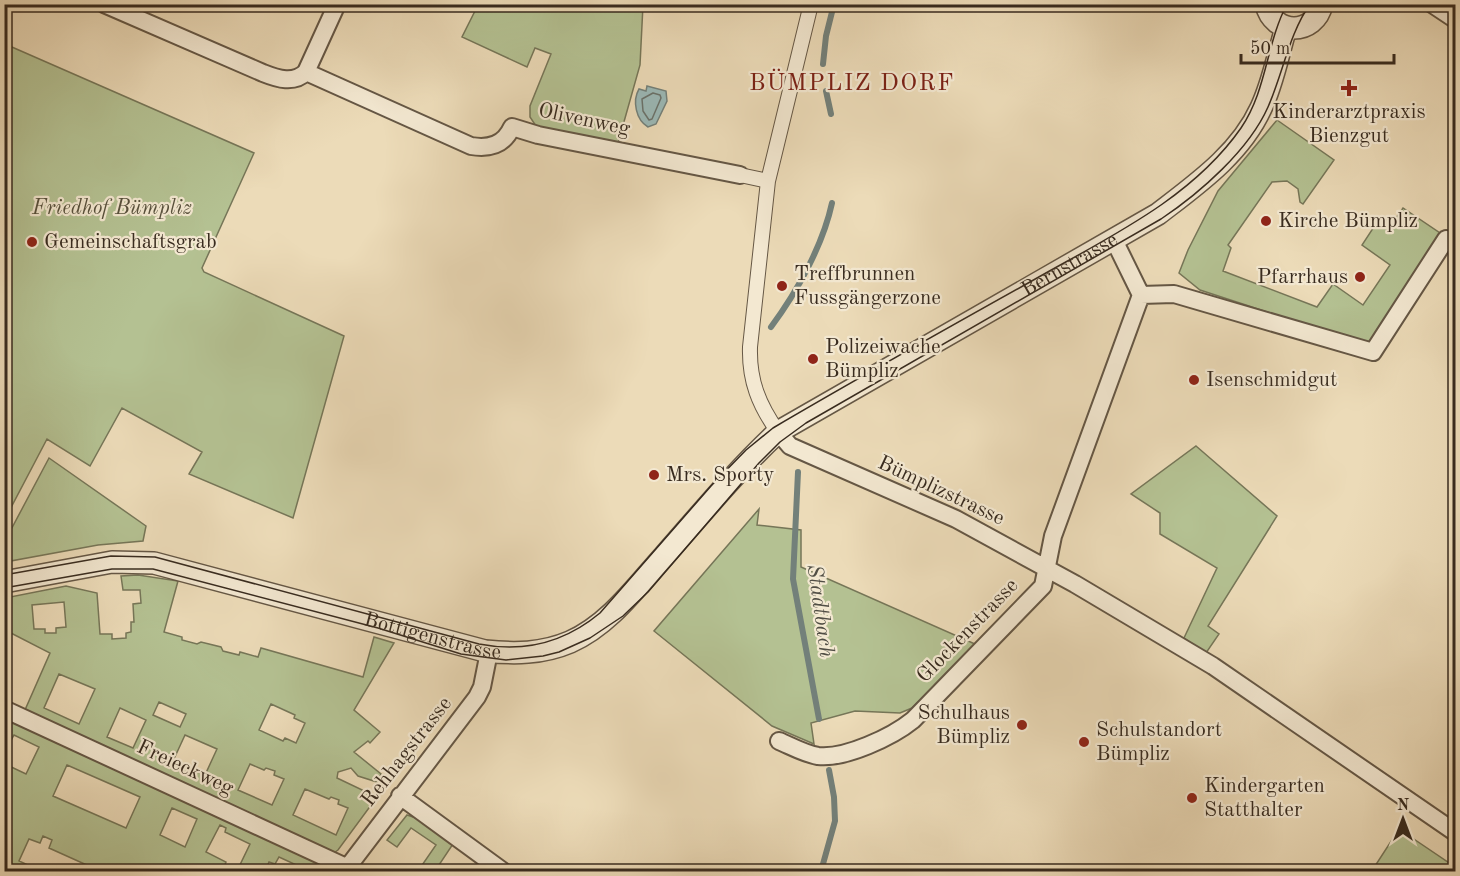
<svg xmlns="http://www.w3.org/2000/svg" width="1460" height="876" font-family="'Old Standard TT',serif">
<style>
.green{fill:#b4c192;stroke:#767658;stroke-width:1.5;fill-rule:evenodd}
.water{fill:#9bb9b7;stroke:#73807a;stroke-width:1.5}
.lines{fill:none;stroke-linecap:round;stroke-linejoin:round}
.shore{stroke:#6a726b;stroke-width:1.5}
.stream{stroke:#73807a;stroke-width:6}
.pedestrian-casing{stroke:#655745;stroke-width:16}
.minor-casing{stroke:#655745;stroke-width:20}
.tertiary-casing{stroke:#655745;stroke-width:24}
.pedestrian{stroke:#f3e8d1;stroke-width:14}
.minor{stroke:#f3e8d1;stroke-width:16}
.tertiary{stroke:#f3e8d1;stroke-width:21}
.tram{stroke:#382b1f;stroke-width:1.5}
.poi-dot{fill:#8f2418;stroke:#f3e8d1;stroke-width:2}
.labels{text-anchor:middle;dominant-baseline:central;stroke-width:4.5;stroke-linejoin:round;paint-order:stroke}
.poi-label{font-size:21px;fill:#382b1f;stroke:#f3e8d1;text-anchor:start}
.street-label{font-size:21px;fill:#382b1f;stroke:#f3e8d1}
.park-label{font-size:21px;font-style:italic;fill:#57503c;stroke:#f3e8d1}
.water-label{font-size:22px;font-style:italic;fill:#514e45;stroke:#f3e8d1}
.quarter-label{font-size:24px;letter-spacing:1.5px;fill:#7a1f14;stroke:#f3e8d1}
</style>
<rect width="100%" height="100%" fill="#ecdbb8"/>
<filter id="stains"><feTurbulence type="fractalNoise" baseFrequency=".00333" numOctaves="4"/><feColorMatrix values="0 0 0 0 .2 0 0 0 0 .09 0 0 0 0 .02 0 0 0 .5 -.17"/></filter>
<radialGradient id="worn" r=".72"><stop offset=".6" stop-color="#630" stop-opacity="0"/><stop offset="1" stop-color="#630" stop-opacity=".3"/></radialGradient>
<path class="green" d="M478,5H643L640,65L618,143L536,126L530,117V106L551,54L535,48L527,67L462,37Z
M5,44L254,153L202,268L204,272L344,336L293,518L189,474L202,452L122,408L90,466L47,439L5,519Z
M1277,120L1334,160L1303,204L1300,202L1298,189L1287,181L1272,182L1228,245L1231,248L1223,271L1317,307L1333,284L1363,305L1390,265L1362,245L1381,216L1392,224L1403,208L1440,233L1369,345L1200,290L1179,273L1188,250L1218,191Z
M1196,446L1277,516L1208,626L1219,634L1206,653L1184,638L1217,568L1160,534V513L1131,494Z
M49,458L146,526L143,541L98,545L5,562V541Z
M759,509L757,525L801,530V567L975,644L912,708L900,713L855,711L811,723L814,744L772,726L654,631Z
M138,575L178,581L164,632L182,637V640L197,644L201,642L221,647L223,651L239,655L240,652L258,657L261,648L363,677L374,637L394,643L354,710L380,732L370,743L368,741L354,752L381,774L377,782L358,776L351,768L338,772L337,778L377,797L338,850L335,852L330,851L25,710L50,653L5,630V604L8,603L7,599L5,598L66,586L97,593L100,634H112V639L126,638V633L131,632V622H134L133,604L141,603L140,590H123L121,576ZM64,602L66,627L56,628V633H45V629H34L32,605ZM59,674L95,689L79,724L44,708ZM159,702L186,714L180,727L153,715ZM271,704L295,715L294,718L305,723L296,743L285,738L283,741L259,730ZM120,708L146,720L133,748L107,737ZM185,735L217,749L205,775L173,761ZM250,764L264,770L266,768L275,771L274,775L284,779L272,805L238,790ZM305,789L329,799L331,797L339,800L338,804L348,808L336,835L293,815Z
M5,719L321,864L325,868L324,871H301L303,868L279,857L275,864L269,862L265,871H237L250,844L225,832L226,828L220,825L206,852L226,862L224,867L233,871H100L49,848L52,840L43,836L40,843L29,839L19,861L41,871H5V764L26,774L39,747L14,735L9,744L6,743L5,745ZM67,765L140,797L126,828L53,796ZM172,808L197,819L185,847L160,835Z
M407,815L416,818L453,844L435,871H418L436,845L411,828L397,847L387,840Z
M1399,829L1455,867V871H1383L1375,866Z"/>
<path class="water" d="M647,86L666,91L667,101L656,124L648,127C636,120 632,101 639,89L646,91Z"/>
<g class="lines">
<path class="shore" d="M653,93L660,95L661,98L652,119L649,120L643,111L642,99Z"/>
<path class="stream" d="M823,64L826,36L834,4
M826,91L831,114
M771,327C797,292 823,245 832,203
M798,472L793,579L819,719
M823,864L835,821L834,797L829,770"/>
<defs>
<path id="pedestrian" d="M740,175L768,181
M778,432C759,405 749,381 750,347L768,181L811,4"/>
<path id="minor" d="M104,4L263,73C278,79 294,84 306,72L337,4
M1432,4L1456,20
M306,72L471,146C489,149 504,145 512,127L538,135L740,175
M1141,295L1174,294L1373,352L1446,239
M778,432L790,446L956,519L1075,584L1213,666L1456,833
M4,709L346,867
M779,741C791,746 805,754 818,756C845,759 892,737 913,720L1043,586L1053,536L1141,295L1114,240
M400,796L504,872
M344,872L477,697L482,687L489,652"/>
<g id="tertiary">
<path d="M1266,4C1273,36 1315,36 1322,4"/>
<path id="s1" d="M4,582L112,562L154,563L485,651C514,654 542,654 570,642C609,625 636,587 664,556C701,514 737,470 778,432L1158,214C1197,184 1240,154 1261,108C1273,83 1278,54 1286,28"/>
</g>
</defs>
<use href="#pedestrian" class="pedestrian-casing"/>
<use href="#minor" class="minor-casing"/>
<use href="#tertiary" class="tertiary-casing"/>
<use href="#pedestrian" class="pedestrian"/>
<use href="#minor" class="minor"/>
<use href="#tertiary" class="tertiary"/>
<path class="tram" d="M4,575L111,556L155,557L479,644C525,653 564,643 600,613L711,486L746,450L773,428C858,378 944,330 1030,282C1105,239 1191,200 1241,128C1267,90 1266,44 1287,4
M4,588L112,569H153L378,628L461,654L506,660L543,656L559,652L590,638L623,616L648,592L759,463L780,442L806,423L1161,219C1200,193 1249,150 1268,107C1283,73 1289,34 1310,4"/>
</g>
<g class="poi-dot">
<path d="M1346 79h6v6h6v6h-6v6h-6v-6h-6v-6h6z"/>
<circle cx="1266" cy="221" r="6"/>
<circle cx="32" cy="242" r="6"/>
<circle cx="1360" cy="277" r="6"/>
<circle cx="782" cy="286" r="6"/>
<circle cx="813" cy="359" r="6"/>
<circle cx="1194" cy="380" r="6"/>
<circle cx="654" cy="475" r="6"/>
<circle cx="1022" cy="725" r="6"/>
<circle cx="1084" cy="742" r="6"/>
<circle cx="1192" cy="798" r="6"/>
</g>
<g class="labels">
<g class="poi-label">
<text x="1349" y="112" text-anchor="middle">Kinderarztpraxis<tspan x="1349" dy="24">Bienzgut</tspan></text>
<text x="1278" y="221">Kirche Bümpliz</text>
<text x="44" y="242">Gemeinschaftsgrab</text>
<text x="794" y="274">Treffbrunnen<tspan x="794" dy="24">Fussgängerzone</tspan></text>
<text x="1348" y="277" text-anchor="end">Pfarrhaus</text>
<text x="825" y="347">Polizeiwache<tspan x="825" dy="24">Bümpliz</tspan></text>
<text x="1206" y="380">Isenschmidgut</text>
<text x="666" y="475">Mrs. Sporty</text>
<text x="1010" y="713" text-anchor="end">Schulhaus<tspan x="1010" dy="24">Bümpliz</tspan></text>
<text x="1096" y="730">Schulstandort<tspan x="1096" dy="24">Bümpliz</tspan></text>
<text x="1204" y="786">Kindergarten<tspan x="1204" dy="24">Statthalter</tspan></text>
</g>
<g class="street-label">
<text transform="translate(584 120) rotate(12)">Olivenweg</text>
<text stroke="none"><textPath href="#s1" startOffset="1214">Bernstrasse</textPath></text>
<text transform="translate(941 491) rotate(25)">Bümplizstrasse</text>
<text transform="translate(968 631) rotate(-46)">Glockenstrasse</text>
<text stroke="none"><textPath href="#s1" startOffset="440">Bottigenstrasse</textPath></text>
<text transform="translate(407 752) rotate(-52)">Rehhagstrasse</text>
<text transform="translate(185 768) rotate(25)">Freieckweg</text>
</g>
<g class="park-label">
<text x="112" y="208">Friedhof Bümpliz</text>
</g>
<g class="water-label">
<text transform="translate(820 611) rotate(82)">Stadtbach</text>
</g>
<g class="quarter-label">
<text x="852" y="84">BÜMPLIZ DORF</text>
</g>
</g>
<rect width="1460" height="876" fill="none" stroke="#ecdbb8" stroke-width="24"/>
<rect x="6" y="6" width="1448" height="864" fill="none" stroke="#382b1f" stroke-width="3"/>
<rect x="12" y="12" width="1436" height="852" fill="none" stroke="#382b1f" stroke-width="1.5"/>
<g transform="translate(1403 819)" stroke="#f3e8d1" stroke-width="4.5" paint-order="stroke">
<path d="M0-4.5L10 22L0 15L-10 22Z" fill="#382b1f"/>
<text y="-9" font-size="16" font-weight="bold" text-anchor="middle" fill="#382b1f">N</text>
</g>
<path d="M1241 54v9h153v-9" fill="none" stroke="#382b1f" stroke-width="3"/>
<text x="1250" y="54" font-size="18" fill="#382b1f" stroke="#f3e8d1" stroke-width="4.5" paint-order="stroke">50 m</text>
<rect width="100%" height="100%" filter="url(#stains)"/>
<rect width="100%" height="100%" fill="url(#worn)"/>
</svg>
